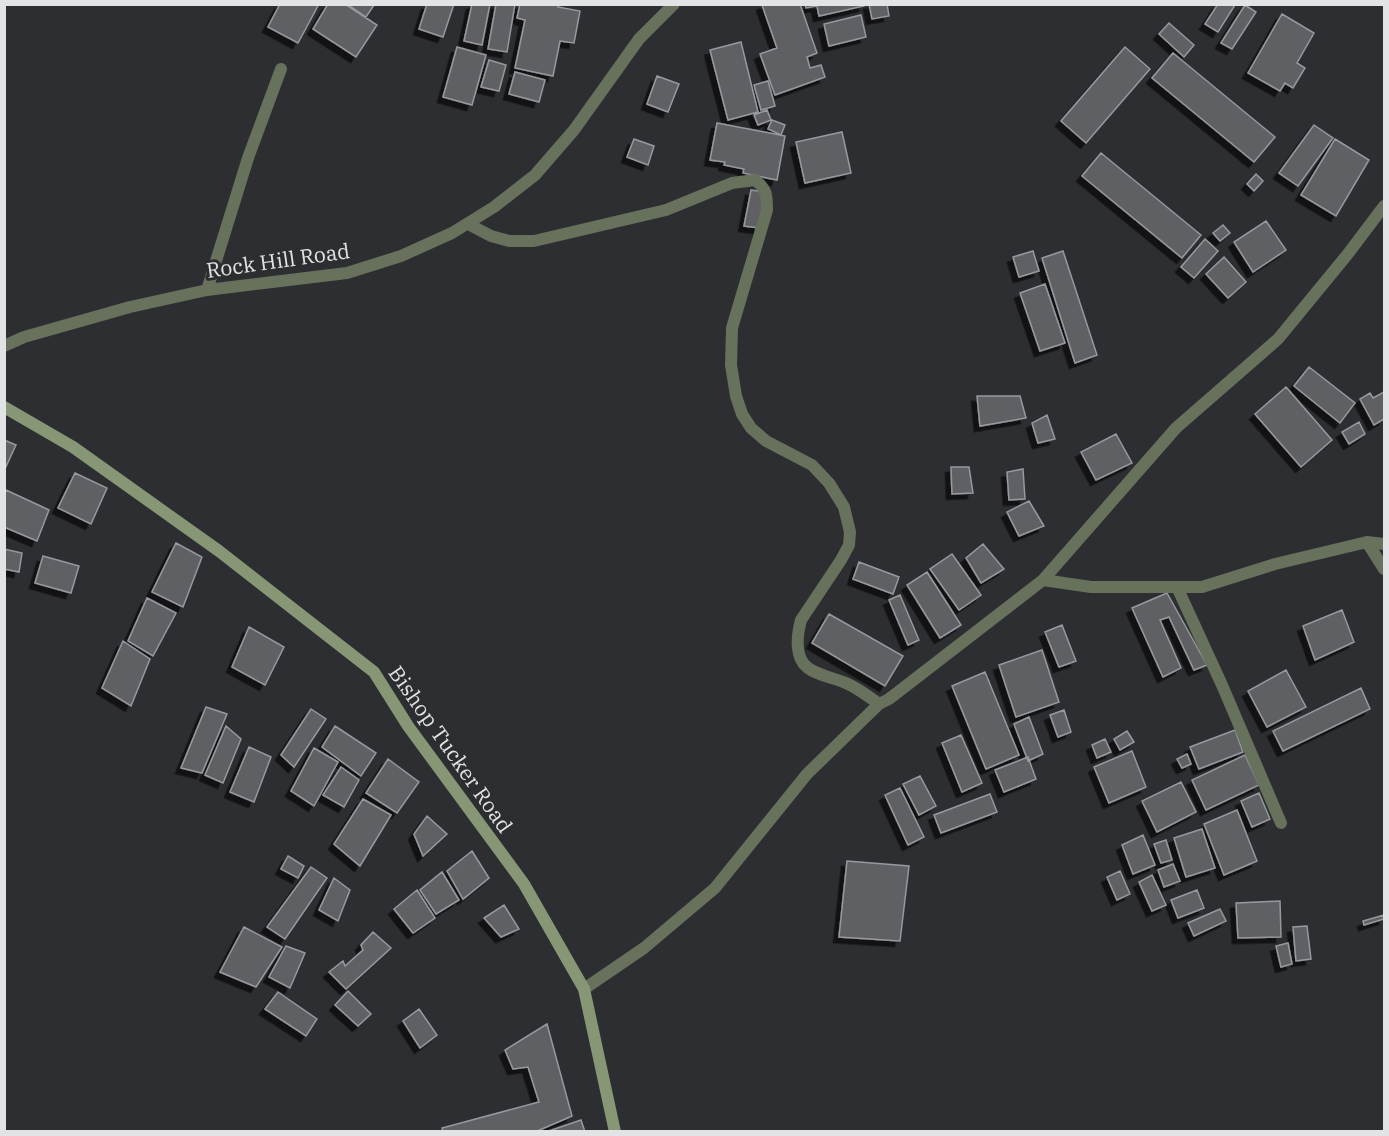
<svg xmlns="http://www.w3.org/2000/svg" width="1389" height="1136" font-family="'IBM Plex Serif',serif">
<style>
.building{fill:#5e6064;stroke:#97999e;stroke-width:1.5;filter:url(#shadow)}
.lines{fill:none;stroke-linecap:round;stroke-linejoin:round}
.minor{stroke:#67715c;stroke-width:12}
.secondary{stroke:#879775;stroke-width:12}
.labels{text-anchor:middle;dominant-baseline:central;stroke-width:6;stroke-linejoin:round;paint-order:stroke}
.street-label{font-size:21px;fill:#e2e3e5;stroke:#2c2e31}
</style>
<defs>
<filter id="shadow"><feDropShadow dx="-5.5" dy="5.5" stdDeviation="0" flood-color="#0009"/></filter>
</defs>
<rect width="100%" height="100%" fill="#2c2e31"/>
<path class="building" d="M280,4H319L298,43L268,27Z
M328,4H345L377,25L356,57L313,29Z
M347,4H373L374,5L366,17Z
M427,4H454L443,37L419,29Z
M472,4H490L482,45L464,41Z
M496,4H515L507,52L488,49Z
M520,4H559L558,7L580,11L574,43L560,41L553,76L515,68L525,20L517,18Z
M764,4H800L817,53L807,57L810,68L821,65L825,77L775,95L760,54L777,48L762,5Z
M805,4H864V6L819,16L817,6L806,8Z
M869,4H887L889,16L872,19Z
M1218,4L1235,5L1218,32L1205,24Z
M1245,5L1256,12L1232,49L1221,43Z
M1282,14L1314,33L1297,63L1305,68L1293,88L1285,83L1280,91L1248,73Z
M861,15L866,37L829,46L824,24Z
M1169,23L1194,45L1184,57L1159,34Z
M741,42L758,112L728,120L710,50Z
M457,47L486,55L472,105L443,97Z
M1125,47L1150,69L1086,143L1061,121Z
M1173,53L1275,137L1254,162L1152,78Z
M489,60L506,65L499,91L481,87Z
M515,72L545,80L539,102L509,94Z
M657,76L679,84L668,112L647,104Z
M768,81L775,106L761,110L754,85Z
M767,110L771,120L758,125L754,115Z
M772,120L785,125L781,135L768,129Z
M717,123L785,136L777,180L743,173L744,169L724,165L725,162L710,160Z
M1314,125L1333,138L1298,186L1279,173Z
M842,132L851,173L805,183L796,142Z
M634,139L654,146L648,165L627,157Z
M1335,139L1369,160L1336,216L1301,195Z
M1101,153L1201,235L1182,258L1082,176Z
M1256,174L1263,181L1254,191L1247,184Z
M751,190L765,192L759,228L744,226Z
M1266,221L1286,250L1253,272L1234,242Z
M1223,225L1230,233L1220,241L1213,233Z
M1205,239L1218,251L1194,278L1181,267Z
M1033,251L1039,271L1019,277L1013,257Z
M1063,251L1097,355L1075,363L1042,258Z
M1224,257L1246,282L1228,298L1206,274Z
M1045,284L1065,343L1040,351L1020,293Z
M1309,367L1355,403L1340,423L1294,386Z
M1286,387L1332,440L1301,467L1255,414Z
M1384,392V419L1374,425L1360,399L1370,393L1373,398Z
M977,396H1020L1026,418L980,426Z
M1047,415L1055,439L1038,443L1032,423Z
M1359,422L1365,434L1349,444L1342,432Z
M1116,434L1132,463L1096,480L1081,452Z
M4,440L16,445L4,471Z
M951,467H969L973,493L952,494Z
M1023,469L1025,499L1009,500L1007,472Z
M75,473L107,488L91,524L58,508Z
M6,490L49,510L37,541L4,527V495Z
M1029,501L1044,526L1019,536L1007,512Z
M176,543L202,557L183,607L152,592Z
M983,544L1004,569L981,583L966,558Z
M4,549L22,553L19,572L4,569Z
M952,554L981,595L959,610L930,569Z
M43,556L79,566L71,593L35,583Z
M859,562L899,577L893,594L853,579Z
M927,572L961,625L940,638L907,585Z
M1167,593L1207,665L1194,670L1169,617L1160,620L1181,668L1163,677L1132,608Z
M900,595L919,640L908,645L889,600Z
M147,598L176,613L153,656L128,641Z
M1342,610L1354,642L1315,660L1303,626Z
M829,614L903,656L885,686L812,643Z
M1062,625L1076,661L1059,667L1045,632Z
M249,627L284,647L265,685L232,667Z
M123,641L150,659L131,706L102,688Z
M1042,650L1059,702L1016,717L999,665Z
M1286,670L1306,707L1267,727L1248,691Z
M985,672L1019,755L986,769L952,686Z
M1361,688L1370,709L1283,751L1273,731Z
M206,707L227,714L202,773L181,768Z
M311,709L326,719L294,767L281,755Z
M1064,710L1071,732L1058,737L1050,715Z
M1029,717L1043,754L1028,761L1014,724Z
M226,726L241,739L223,783L205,775Z
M335,726L376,753L361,776L322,747Z
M1235,730L1243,752L1199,769L1190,747Z
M1127,731L1134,742L1120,750L1114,739Z
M961,735L982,783L962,792L942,743Z
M1105,739L1111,752L1097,758L1092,745Z
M249,747L271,757L254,802L230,792Z
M314,748L338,762L314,806L291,791Z
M1132,751L1146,787L1109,803L1094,767Z
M1187,754L1191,764L1182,768L1177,759Z
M1245,755L1259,785L1206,810L1192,780Z
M1028,757L1036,779L1004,792L995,770Z
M388,759L419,782L397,813L366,793Z
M341,767L359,780L344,807L323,795Z
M920,776L936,806L919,815L903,784Z
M1181,782L1196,812L1157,832L1142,801Z
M900,788L924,837L908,845L885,795Z
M1259,793L1270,819L1252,827L1241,801Z
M990,794L997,812L941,833L934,815Z
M363,799L391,815L360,866L334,844Z
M1237,810L1257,861L1224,875L1204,824Z
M427,816L447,834L423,856L414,834Z
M1202,829L1215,868L1186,877L1174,838Z
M1143,835L1155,865L1133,874L1122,845Z
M1166,840L1172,860L1161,863L1154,844Z
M472,851L489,878L463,899L447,871Z
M288,856L304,866L298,878L281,869Z
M847,861L909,866L900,941L839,937Z
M1173,864L1180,881L1164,887L1158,870Z
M311,867L327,878L285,939L267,927Z
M1120,871L1130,894L1117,900L1107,877Z
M442,872L459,900L436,914L420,890Z
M1152,875L1166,905L1152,911L1139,882Z
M334,878L350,890L338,921L319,910Z
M417,890L435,918L413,933L394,909Z
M1197,890L1204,908L1178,918L1171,900Z
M1280,901L1281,937L1238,938L1236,903Z
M504,905L519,929L501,937L484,918Z
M1220,909L1226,921L1194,936L1188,923Z
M1384,915V919L1364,925L1363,921Z
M1307,926L1311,959L1296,961L1293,927Z
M244,927L282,947L256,987L220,972Z
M373,932L391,948L346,989L329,972L343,961L345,966L363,950L361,945Z
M1288,943L1292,964L1281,967L1276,946Z
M286,946L305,953L290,988L269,977Z
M348,991L371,1014L358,1026L335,1005Z
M278,992L317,1019L306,1036L265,1009Z
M419,1009L437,1035L420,1048L403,1021Z
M547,1024L572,1116L535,1132H443L442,1128L539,1102L528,1067L513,1069L505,1050Z
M581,1120L585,1132H546Z"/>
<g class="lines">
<path class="minor" d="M468,224L491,236L509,241H534L666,210L732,183L755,180C767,189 767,196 767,210L732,328L731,365L736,396L742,414L751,428L766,441L812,465L829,483L844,507L850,532L849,545L841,560L801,620C797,635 794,658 808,668C819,676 835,678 848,684C859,689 869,697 879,704
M207,290L248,158L281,69
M4,346L24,337L130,307L207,290L347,273L401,256L452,233L494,207L535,175L574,130L639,39L674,4
M1367,542L1384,569
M1043,580L1091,587H1202L1275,564L1367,542L1384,544
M1177,587L1222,685L1281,823
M584,989L644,948L715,888L807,774L879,704L889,699L1043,580L1176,428L1278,339L1347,255L1384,206"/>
<path class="secondary" d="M4,407L73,447L219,551L374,672L408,726L524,884L584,989L615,1132"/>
</g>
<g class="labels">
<g class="street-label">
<text transform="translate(278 260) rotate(-8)">Rock Hill Road</text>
<text transform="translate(451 749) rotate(55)">Bishop Tucker Road</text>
</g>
</g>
<rect width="1389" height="1136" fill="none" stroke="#e2e3e5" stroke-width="12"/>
</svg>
